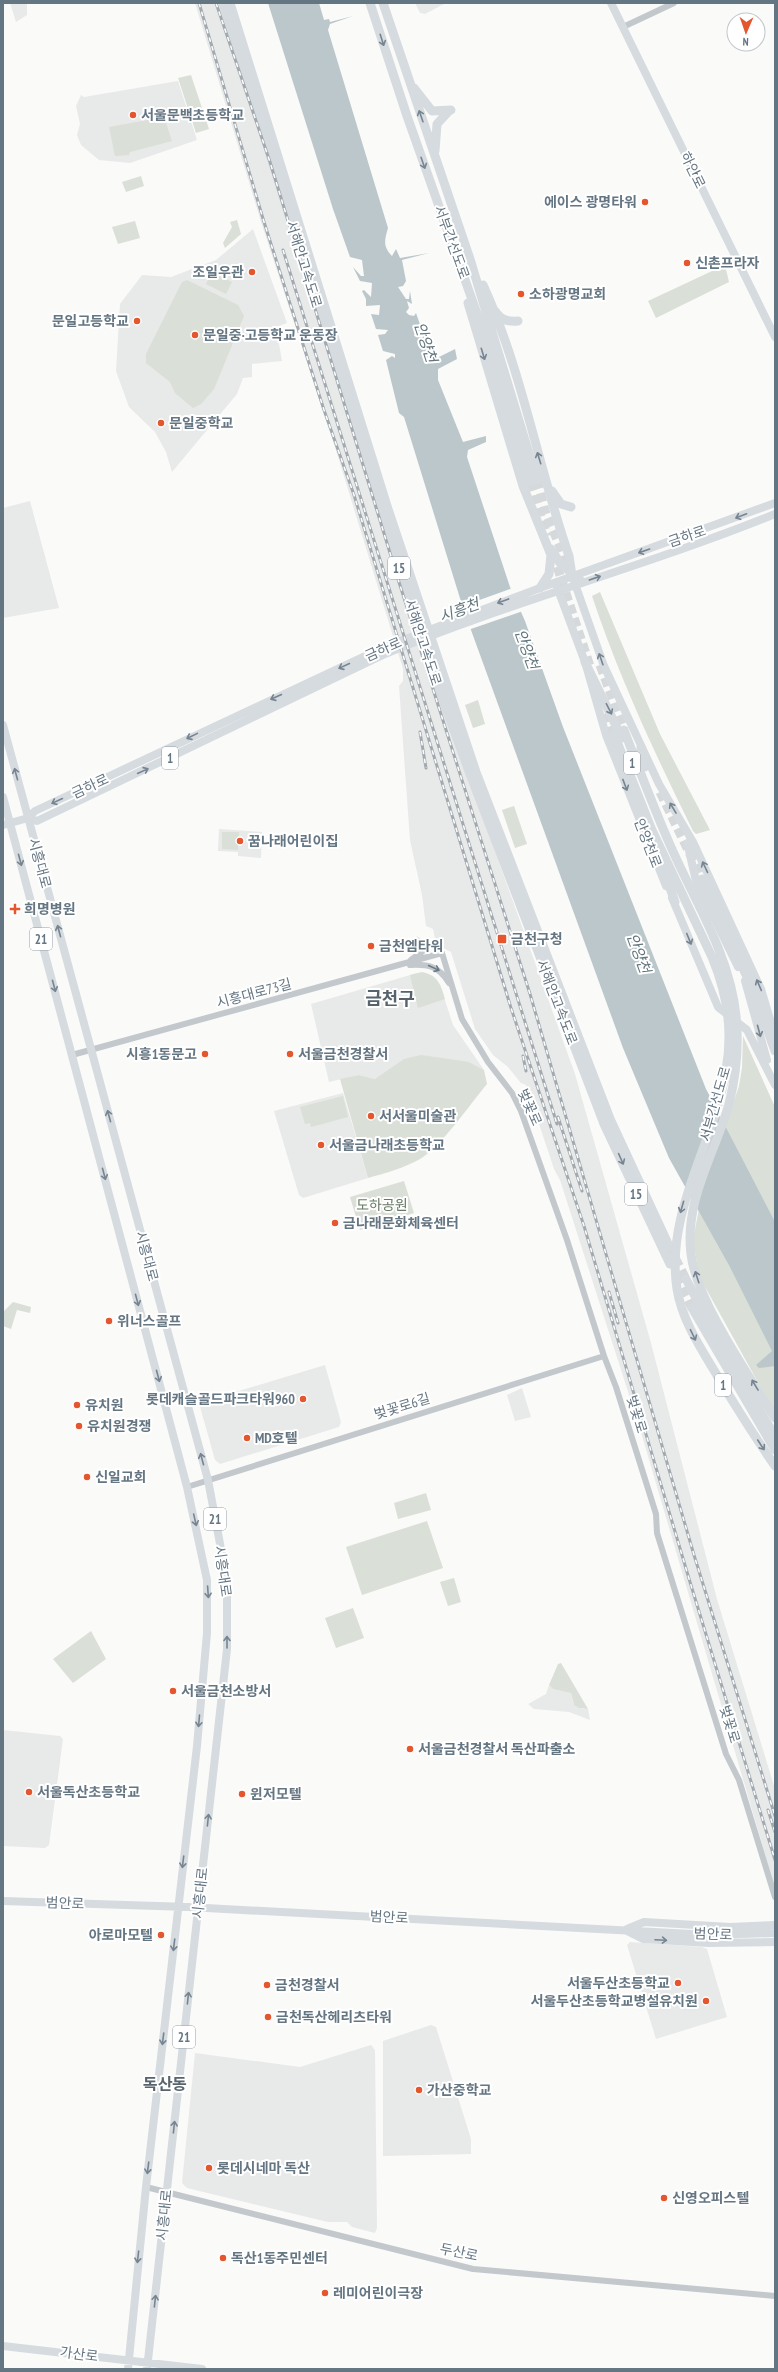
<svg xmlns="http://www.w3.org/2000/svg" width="778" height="2372" font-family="'PT Sans Narrow','Noto Sans KR',sans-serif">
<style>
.built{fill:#e8e9e9}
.green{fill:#dadfd7}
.water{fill:#bbc7cb}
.pier{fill:#fafaf8}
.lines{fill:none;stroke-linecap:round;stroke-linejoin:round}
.highway-tunnel{stroke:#d5d9db;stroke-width:9;stroke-dasharray:9 4.5;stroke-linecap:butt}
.minor{stroke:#c3c8cc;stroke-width:6}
.major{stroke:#d6dbdf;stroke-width:8}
.highway{stroke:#d6dbdf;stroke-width:9}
.rail-casing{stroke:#a2aab0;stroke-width:3}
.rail{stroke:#fff;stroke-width:1.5;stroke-dasharray:4.5;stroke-linecap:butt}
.oneway{stroke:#768591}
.oneway2{stroke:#6a7a87}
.poi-dot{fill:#e4572e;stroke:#fff;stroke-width:1.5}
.labels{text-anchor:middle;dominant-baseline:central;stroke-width:4;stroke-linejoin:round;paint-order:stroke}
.shield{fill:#fff;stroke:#939fa8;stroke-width:1}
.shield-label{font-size:13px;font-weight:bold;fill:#657683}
.poi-label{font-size:14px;font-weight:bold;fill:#657683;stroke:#fff;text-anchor:start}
.street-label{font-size:14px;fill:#657683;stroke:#fff}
.park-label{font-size:14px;fill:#687a64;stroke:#fff}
.water-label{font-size:15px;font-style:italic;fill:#60757c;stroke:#fff}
.quarter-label{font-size:16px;font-weight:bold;fill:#57646e;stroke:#fff}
.district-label{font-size:18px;font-weight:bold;fill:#57646e;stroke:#fff}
</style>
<rect width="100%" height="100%" fill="#fafaf8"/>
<path class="built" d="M10,3H27V15L16,22Z
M195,3H220L474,793L575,1074L651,1343L717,1599L775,1789V1888L640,1429L560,1180L554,1169L526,1085L521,1083L508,1067L493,1055L475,1029L451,952L436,944L433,929L426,926L422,895L410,840L399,686L403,681V669L335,447L261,222Z
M415,3H446L425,14L420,13Z
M178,81L197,140L130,163L99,160L81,145L77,135L80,124L76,106L81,95L84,97Z
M253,229L287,323L276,327L282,361L252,364V377L243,378L237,394L172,472L166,452L155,432L129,407L116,371L120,304L142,275L171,277L216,260Z
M30,501L59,608L3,618V508Z
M219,829L262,832L261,858L238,856V852L218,851Z
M417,973L440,985L453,1025L484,1070L469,1062L375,1079L359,1075L329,1082L311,1004Z
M343,1093L368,1178L303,1198L299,1195L274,1111Z
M325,1365L341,1422L339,1427L220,1464L215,1460L199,1403Z
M522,1388L531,1417L515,1421L507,1395Z
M549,1685L553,1689L571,1693L573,1703L582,1709H588L590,1720L569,1712L534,1709L528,1704L546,1694Z
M3,1730L60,1736L63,1739L49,1845L45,1848L3,1846Z
M630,1942L702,1947L707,1949L727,2017L656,2039L627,1945Z
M431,2025L436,2027L471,2139V2154L383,2156V2041Z
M371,2045L375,2050L377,2228L375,2233L352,2227L347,2222H328L187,2188L182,2183L195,2053L300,2067Z"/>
<path class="green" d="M191,75L209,129L196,133L178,78Z
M164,117L172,141L130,152L129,155L115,156L109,127Z
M141,176L144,186L126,192L122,182Z
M237,220L241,234L225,248L223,243L232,227L230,222Z
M135,221L140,238L118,244L112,227Z
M725,265L729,282L656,318L648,301Z
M212,272L232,282L226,294L206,284Z
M187,280L238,305L244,316L214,389L201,404L193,408L175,393L170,382L146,363V354L182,282Z
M600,592L660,734L710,830L696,834L693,831C655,754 619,677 592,596Z
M478,700L485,724L473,728L465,705Z
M514,806L527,844L515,848L502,810Z
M222,832H239L238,850L222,849Z
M422,972C438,975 441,985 445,999L418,1008L410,975Z
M743,1036L775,1107V1413L699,1276L693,1239L702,1194L739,1086L742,1068Z
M421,1055L469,1062L484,1070L487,1084C470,1104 442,1146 420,1159C404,1168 386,1173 368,1178L340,1079L359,1075L375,1079L404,1059Z
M343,1096L348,1117L311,1127L310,1123L305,1124L300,1107Z
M404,1181L414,1213L360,1230L350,1197Z
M13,1302L31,1307L30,1313L17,1310L11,1329L3,1326V1312Z
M426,1493L431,1510L398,1519L394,1503Z
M427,1521L443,1568L362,1595L346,1547Z
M454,1578L461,1602L448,1606L440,1582Z
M353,1608L364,1638L336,1648L325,1618Z
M91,1631L106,1659L73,1683L53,1659Z
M561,1663L588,1709L579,1708L574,1705L571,1693L553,1689L549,1685L558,1664Z"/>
<path class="water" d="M268,3H319L324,20L329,19L330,22L353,16L330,24L328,30L388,228C385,239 382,246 392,256L396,249L400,258L429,253L402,260L406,281L403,286L398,287L406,299H409L410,291L412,304L407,301L409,308L406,312L409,315L414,316L416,313L422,330L415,333L414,336L422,338L424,335L427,349L435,359L455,349L457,359L438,369V380L463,442L486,436V442L468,450L467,457L510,587L525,621L563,727L706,1089L775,1222V1366L759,1368L756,1365L772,1351L730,1267L669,1158L623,1048L463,608L404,417L399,413L386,360L392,356L395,358V354L383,351L378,335L385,334L388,330L376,329L371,314L379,315L380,305L366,306V299L362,291L364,290L371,297L372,283L360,281L353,267L361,276H364L362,260L350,257L333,209Z"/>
<path class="pier" d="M513,588L523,611L468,630L460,607Z"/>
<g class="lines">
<path class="highway-tunnel" d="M537,480L546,514
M531,482L547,536
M548,518L568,566
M553,554L591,669
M600,665L624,730
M607,713L614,734
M660,792L702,879
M669,1246L686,1279
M676,1276L692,1308"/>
<path class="minor" d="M623,27L674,3
M411,960L423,951L422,943L417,940
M410,965C428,964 439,966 449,983
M72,1055L442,953L462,1019L488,1062L512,1093L521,1111L567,1240L604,1356L616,1387L656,1514L657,1533L726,1754L739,1780L775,1897
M187,1487L604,1356
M146,2187L473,2269L775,2296"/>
<path class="major" d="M611,3L775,337
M574,581L604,666L659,784L693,842L761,989L775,1036
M557,587L585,662L606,735L666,886
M3,725L208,1480L227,1581V1649L147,2369
M3,797L187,1487L207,1580V1633L197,1746L146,2187L128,2369
M28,818L37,821L385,654C513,601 647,566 775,514
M3,825L28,818L35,811L382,648L540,588L775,503
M693,842L688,843V846L696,881L738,967
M672,898L718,1007L747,1030L775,1085
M745,981L767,1060
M3,1901L188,1907L711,1935L775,1933
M627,1929L644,1922L730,1927L775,1925
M627,1931L643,1939L709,1943L775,1942
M3,2346L202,2369"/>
<path class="highway" d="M223,3L426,654L470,774L604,1124L670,1264
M230,3L388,509L476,772L611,1121L669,1246
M370,3L407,116L492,356L531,482
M383,3L470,259L537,480
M414,88L432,111L451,110
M435,151L437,124L449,111
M483,285C522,370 538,467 569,556L572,576
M468,303L523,486L551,555L549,574L540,588
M495,311C501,320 508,322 518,321
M552,491L561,504L571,507
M551,549L560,563L582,582
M585,662L622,738
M624,730C639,769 654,809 671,847C695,902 730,955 736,1016C739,1045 736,1076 729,1104C715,1153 684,1201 691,1254C696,1300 750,1377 775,1418
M614,734L651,828L712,957C727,993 733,1032 726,1070C714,1145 665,1211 677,1289C682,1321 702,1350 718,1377C736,1407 755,1437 775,1466
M641,747V758L645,767
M656,849L675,902
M702,879L753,990L775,1051
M686,1279L723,1350L775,1436
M692,1308L775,1450"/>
<defs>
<path id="rail" d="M199,3L264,222L324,410L354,495L511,1008L584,1226L690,1582L775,1860
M216,3L270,162L398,579L530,994L694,1555L775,1816
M283,250L557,1124
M420,732L426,768
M523,1056L526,1071
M558,1117L582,1191
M609,1292L618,1323
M768,1810L775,1832"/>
</defs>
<use href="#rail" class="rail-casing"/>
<use href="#rail" class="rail"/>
</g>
<defs><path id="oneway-shaft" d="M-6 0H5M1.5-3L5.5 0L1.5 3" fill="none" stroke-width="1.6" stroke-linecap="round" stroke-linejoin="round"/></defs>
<g class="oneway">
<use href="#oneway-shaft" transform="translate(382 40) rotate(72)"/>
<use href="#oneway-shaft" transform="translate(421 116) rotate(-109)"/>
<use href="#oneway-shaft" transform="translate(423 163) rotate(71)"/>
<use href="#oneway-shaft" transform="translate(483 354) rotate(73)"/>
<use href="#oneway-shaft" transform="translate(539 458) rotate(-107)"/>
<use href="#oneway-shaft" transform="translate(741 516) rotate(159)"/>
<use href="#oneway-shaft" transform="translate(644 551) rotate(161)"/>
<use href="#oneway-shaft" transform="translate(595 578) rotate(-19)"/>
<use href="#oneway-shaft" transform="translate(503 601) rotate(160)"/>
<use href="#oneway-shaft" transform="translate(601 659) rotate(-109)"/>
<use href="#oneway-shaft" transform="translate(344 666) rotate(155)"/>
<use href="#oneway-shaft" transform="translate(276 697) rotate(156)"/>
<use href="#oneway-shaft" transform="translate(609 709) rotate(63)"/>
<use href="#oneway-shaft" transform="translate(192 736) rotate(154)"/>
<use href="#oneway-shaft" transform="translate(143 771) rotate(-25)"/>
<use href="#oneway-shaft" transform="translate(16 774) rotate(-105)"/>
<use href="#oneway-shaft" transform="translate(625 785) rotate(69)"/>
<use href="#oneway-shaft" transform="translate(57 801) rotate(155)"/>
<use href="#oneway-shaft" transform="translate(673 808) rotate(-121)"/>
<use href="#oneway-shaft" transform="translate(20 860) rotate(75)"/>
<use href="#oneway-shaft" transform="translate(705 867) rotate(-115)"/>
<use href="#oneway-shaft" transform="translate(59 931) rotate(-105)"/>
<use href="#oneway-shaft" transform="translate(689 939) rotate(68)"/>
<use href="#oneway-shaft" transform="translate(759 985) rotate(-113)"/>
<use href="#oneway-shaft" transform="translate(54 986) rotate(75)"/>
<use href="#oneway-shaft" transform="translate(759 1031) rotate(75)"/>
<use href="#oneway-shaft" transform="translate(109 1116) rotate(-105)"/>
<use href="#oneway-shaft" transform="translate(621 1159) rotate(66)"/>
<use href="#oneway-shaft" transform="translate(104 1174) rotate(75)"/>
<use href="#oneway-shaft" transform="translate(682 1207) rotate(106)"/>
<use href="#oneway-shaft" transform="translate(697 1277) rotate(-108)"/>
<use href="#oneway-shaft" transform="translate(137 1300) rotate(75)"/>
<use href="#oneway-shaft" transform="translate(693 1335) rotate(64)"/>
<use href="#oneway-shaft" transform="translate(158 1376) rotate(75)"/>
<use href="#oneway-shaft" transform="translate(755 1385) rotate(-121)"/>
<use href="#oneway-shaft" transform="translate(761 1445) rotate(57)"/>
<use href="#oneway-shaft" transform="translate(202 1459) rotate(-105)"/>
<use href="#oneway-shaft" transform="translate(195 1520) rotate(77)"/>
<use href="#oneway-shaft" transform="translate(208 1592) rotate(86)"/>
<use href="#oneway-shaft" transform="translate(227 1642) rotate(-90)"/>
<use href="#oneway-shaft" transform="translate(199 1721) rotate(95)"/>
<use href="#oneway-shaft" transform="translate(208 1820) rotate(-84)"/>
<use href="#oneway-shaft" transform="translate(183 1862) rotate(97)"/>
<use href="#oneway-shaft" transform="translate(661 1940) rotate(3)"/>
<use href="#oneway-shaft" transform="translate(174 1945) rotate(97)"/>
<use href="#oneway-shaft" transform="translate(188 1998) rotate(-84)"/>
<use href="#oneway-shaft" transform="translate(163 2039) rotate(97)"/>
<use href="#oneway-shaft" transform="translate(174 2127) rotate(-84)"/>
<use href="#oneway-shaft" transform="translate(148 2168) rotate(97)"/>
<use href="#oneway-shaft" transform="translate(138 2257) rotate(96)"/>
<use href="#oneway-shaft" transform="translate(155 2301) rotate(-84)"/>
</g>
<use class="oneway2" href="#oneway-shaft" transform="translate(434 968) rotate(25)"/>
<g class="poi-dot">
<circle cx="133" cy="115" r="4"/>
<circle cx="645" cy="202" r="4"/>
<circle cx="687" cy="263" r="4"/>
<circle cx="252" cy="272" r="4"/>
<circle cx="521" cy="294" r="4"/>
<circle cx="137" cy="321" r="4"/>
<circle cx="195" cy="335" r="4"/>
<circle cx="161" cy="423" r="4"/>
<circle cx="240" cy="841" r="4"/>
<path d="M13 903h4v4h4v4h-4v4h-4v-4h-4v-4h4z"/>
<rect x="497" y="934" width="10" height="10" rx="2"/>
<circle cx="371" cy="946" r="4"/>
<circle cx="205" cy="1054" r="4"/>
<circle cx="290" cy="1054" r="4"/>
<circle cx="371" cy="1116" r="4"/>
<circle cx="321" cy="1145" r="4"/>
<circle cx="335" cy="1223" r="4"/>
<circle cx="109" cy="1321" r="4"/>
<circle cx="303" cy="1399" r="4"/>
<circle cx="77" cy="1405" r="4"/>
<circle cx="79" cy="1426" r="4"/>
<circle cx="247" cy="1438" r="4"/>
<circle cx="87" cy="1477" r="4"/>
<circle cx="173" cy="1691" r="4"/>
<circle cx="410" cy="1749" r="4"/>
<circle cx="29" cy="1792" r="4"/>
<circle cx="242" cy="1794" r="4"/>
<circle cx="161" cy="1935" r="4"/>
<circle cx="678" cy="1983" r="4"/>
<circle cx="267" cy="1985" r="4"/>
<circle cx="706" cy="2001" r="4"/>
<circle cx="268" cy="2017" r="4"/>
<circle cx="419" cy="2090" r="4"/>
<circle cx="209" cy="2168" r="4"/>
<circle cx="664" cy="2198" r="4"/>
<circle cx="223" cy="2258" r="4"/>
<circle cx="325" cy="2293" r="4"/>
</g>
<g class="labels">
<g class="shield">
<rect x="388" y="557" width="22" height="22" rx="3"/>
<rect x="162" y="747" width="16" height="22" rx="3"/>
<rect x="624" y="752" width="16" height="22" rx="3"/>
<rect x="30" y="928" width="22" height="22" rx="3"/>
<rect x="625" y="1183" width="22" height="22" rx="3"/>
<rect x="715" y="1374" width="16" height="22" rx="3"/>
<rect x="204" y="1508" width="22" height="22" rx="3"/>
<rect x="173" y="2026" width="22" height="22" rx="3"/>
</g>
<g class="shield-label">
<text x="399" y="568">15</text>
<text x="170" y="758">1</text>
<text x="632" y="763">1</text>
<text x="41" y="939">21</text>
<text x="636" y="1194">15</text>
<text x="723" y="1385">1</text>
<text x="215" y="1519">21</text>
<text x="184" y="2037">21</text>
</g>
<g class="poi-label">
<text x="141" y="115">서울문백초등학교</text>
<text x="637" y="202" text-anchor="end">에이스 광명타워</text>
<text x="695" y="263">신촌프라자</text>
<text x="244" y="272" text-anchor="end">조일우관</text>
<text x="529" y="294">소하광명교회</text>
<text x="129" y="321" text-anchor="end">문일고등학교</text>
<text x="203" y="335">문일중·고등학교 운동장</text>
<text x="169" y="423">문일중학교</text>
<text x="248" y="841">꿈나래어린이집</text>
<text x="24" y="909">희명병원</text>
<text x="511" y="939">금천구청</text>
<text x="379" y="946">금천엠타워</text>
<text x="197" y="1054" text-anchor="end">시흥1동문고</text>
<text x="298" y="1054">서울금천경찰서</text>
<text x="379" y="1116">서서울미술관</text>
<text x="329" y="1145">서울금나래초등학교</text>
<text x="343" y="1223">금나래문화체육센터</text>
<text x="117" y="1321">위너스골프</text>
<text x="295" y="1399" text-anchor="end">롯데캐슬골드파크타워960</text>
<text x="85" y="1405">유치원</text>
<text x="87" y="1426">유치원경쟁</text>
<text x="255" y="1438">MD호텔</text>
<text x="95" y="1477">신일교회</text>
<text x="181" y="1691">서울금천소방서</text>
<text x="418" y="1749">서울금천경찰서 독산파출소</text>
<text x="37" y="1792">서울독산초등학교</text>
<text x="250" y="1794">윈저모텔</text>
<text x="153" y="1935" text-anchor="end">아로마모텔</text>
<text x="670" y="1983" text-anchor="end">서울두산초등학교</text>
<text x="275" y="1985">금천경찰서</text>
<text x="698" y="2001" text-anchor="end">서울두산초등학교병설유치원</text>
<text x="276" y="2017">금천독산헤리츠타워</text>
<text x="427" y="2090">가산중학교</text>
<text x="217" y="2168">롯데시네마 독산</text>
<text x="672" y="2198">신영오피스텔</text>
<text x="231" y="2258">독산1동주민센터</text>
<text x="333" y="2293">레미어린이극장</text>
</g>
<g class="street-label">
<text transform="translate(693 170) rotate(64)">하안로</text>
<text transform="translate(452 242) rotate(70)">서부간선도로</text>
<text transform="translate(304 264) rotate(73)">서해안고속도로</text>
<text transform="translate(687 536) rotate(-19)">금하로</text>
<text transform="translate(423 642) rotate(72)">서해안고속도로</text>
<text transform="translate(383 649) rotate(-24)">금하로</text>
<text transform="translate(90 786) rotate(-25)">금하로</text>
<text transform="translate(648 843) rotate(69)">안양천로</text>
<text transform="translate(40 863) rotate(75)">시흥대로</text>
<text transform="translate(254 993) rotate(-15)">시흥대로73길</text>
<text transform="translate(557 1002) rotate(69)">서해안고속도로</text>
<text transform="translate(715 1104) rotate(-74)">서부간선도로</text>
<text transform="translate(530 1107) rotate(66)">벚꽃로</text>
<text transform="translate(147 1256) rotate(75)">시흥대로</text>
<text transform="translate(402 1406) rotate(-17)">벚꽃로6길</text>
<text transform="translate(637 1414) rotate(73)">벚꽃로</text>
<text transform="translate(223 1571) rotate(82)">시흥대로</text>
<text transform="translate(730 1724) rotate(73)">벚꽃로</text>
<text transform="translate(200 1893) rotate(-84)">시흥대로</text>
<text transform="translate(65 1903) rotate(2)">범안로</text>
<text transform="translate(389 1917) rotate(3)">범안로</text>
<text transform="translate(713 1934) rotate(2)">범안로</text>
<text transform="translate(164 2215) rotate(-84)">시흥대로</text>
<text transform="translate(459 2252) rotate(12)">두산로</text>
<text transform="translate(79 2354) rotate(7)">가산로</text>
</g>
<g class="park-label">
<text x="382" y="1205">도하공원</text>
</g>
<g class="water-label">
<text transform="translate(426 342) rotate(72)">안양천</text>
<text transform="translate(459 610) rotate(-20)">시흥천</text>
<text transform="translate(527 649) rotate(70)">안양천</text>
<text transform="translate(639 953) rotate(70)">안양천</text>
</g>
<g class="quarter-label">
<text x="165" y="2084">독산동</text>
</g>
<g class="district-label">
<text x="390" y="998">금천구</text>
</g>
</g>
<rect width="778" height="2372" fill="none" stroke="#657683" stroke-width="8"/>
<g transform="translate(746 32) rotate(182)"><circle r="19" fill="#ffffff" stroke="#c1c8cd"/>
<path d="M0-3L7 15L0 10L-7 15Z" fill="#e4572e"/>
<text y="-6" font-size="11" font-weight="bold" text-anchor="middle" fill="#657683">N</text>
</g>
</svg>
